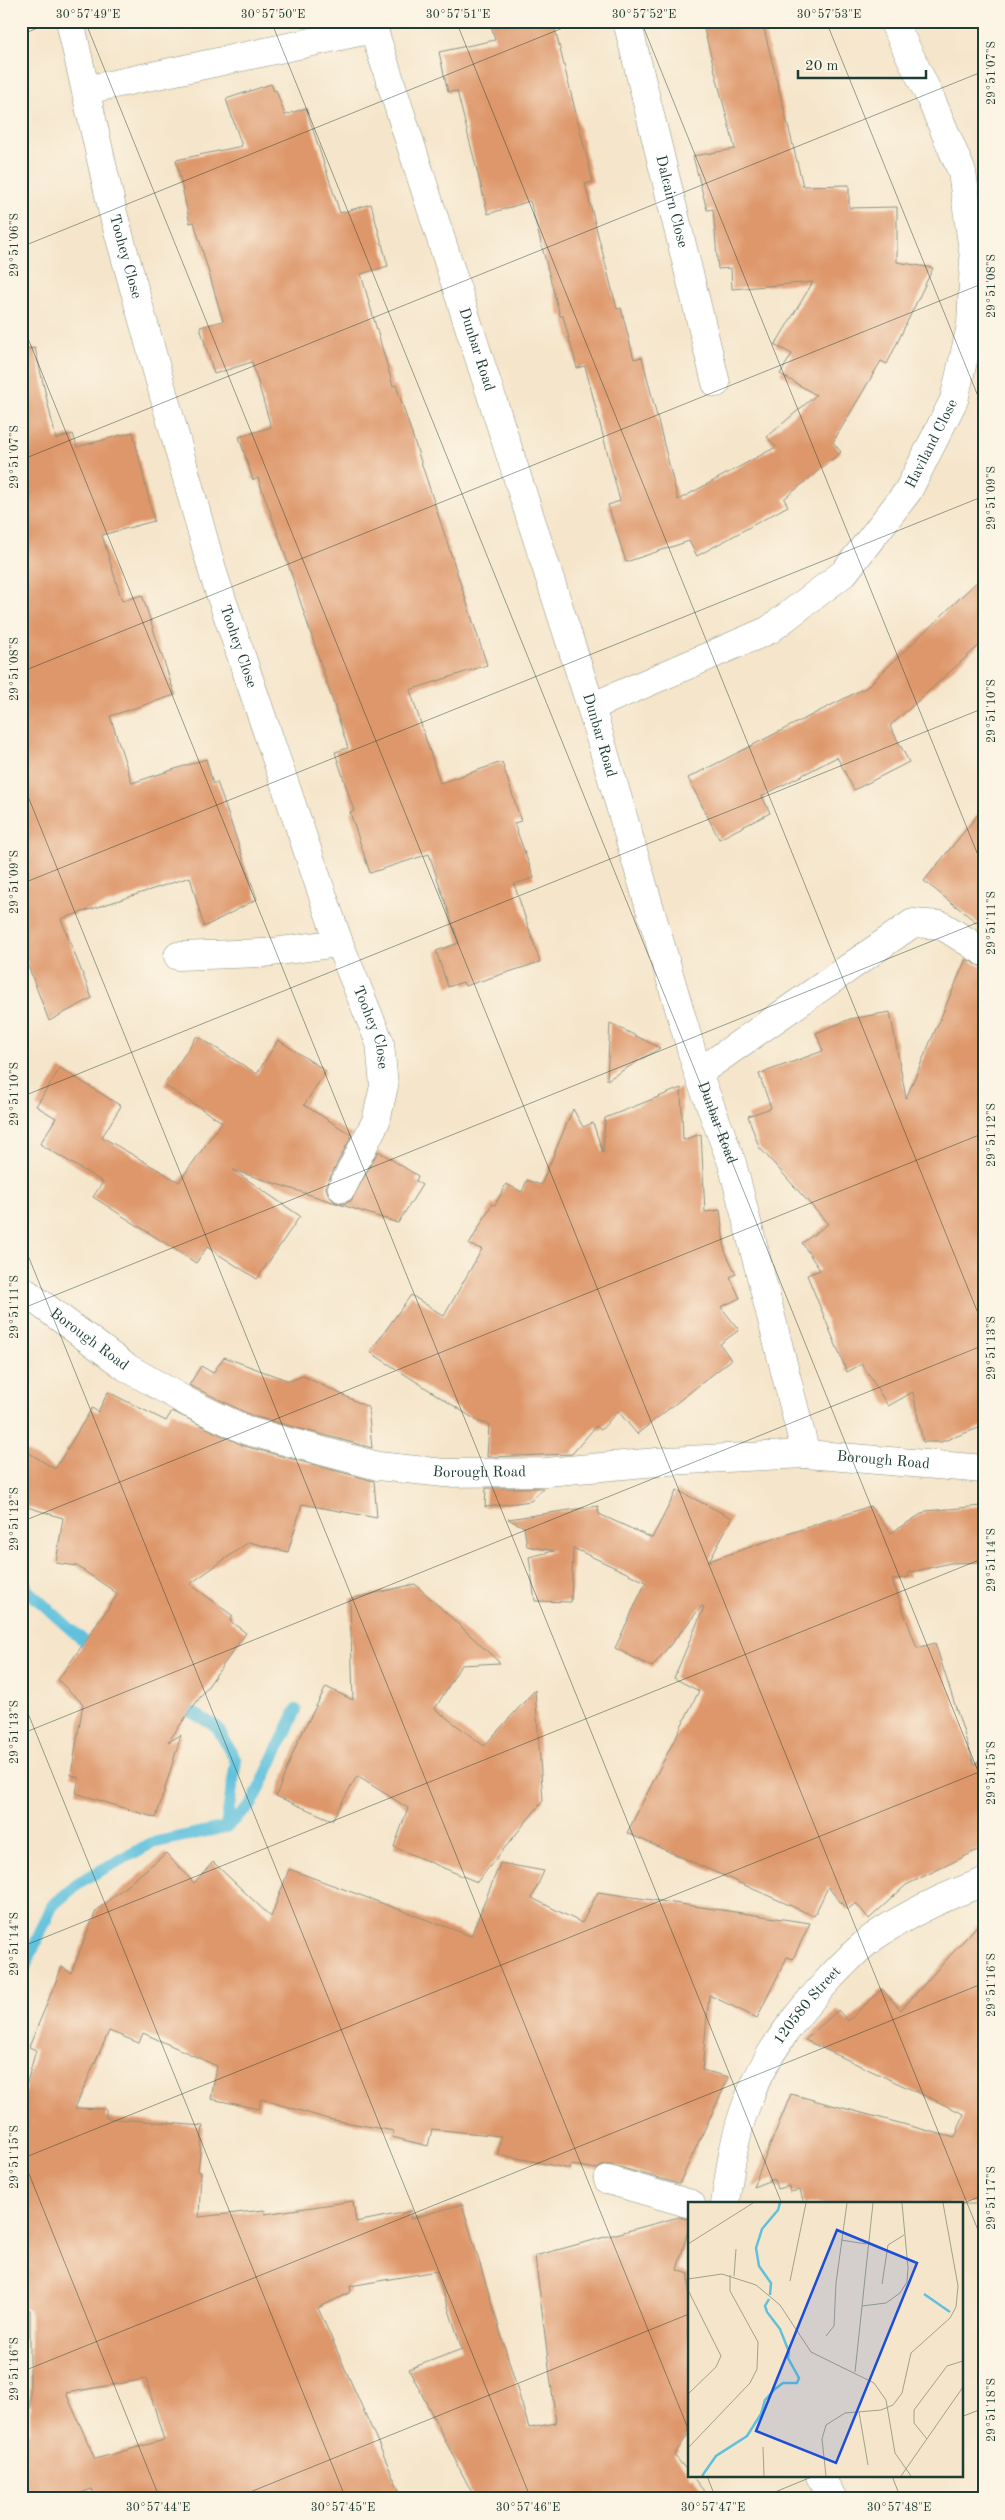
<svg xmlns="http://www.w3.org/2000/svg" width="1005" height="2520" font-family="'Old Standard TT',serif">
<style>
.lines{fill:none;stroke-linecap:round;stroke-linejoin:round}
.stream{stroke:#5fc1dd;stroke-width:12}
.building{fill:#de976b;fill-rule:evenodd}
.minor-casing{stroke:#8a917f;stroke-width:29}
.minor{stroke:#fff;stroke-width:28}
.ticks{fill:none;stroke:#1f3d34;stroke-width:1;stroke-opacity:0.45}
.labels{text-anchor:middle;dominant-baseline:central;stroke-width:5;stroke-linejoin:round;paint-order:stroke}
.street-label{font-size:15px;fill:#1f3d34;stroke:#fcf5e5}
.inset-river{fill:none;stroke:#5fc1dd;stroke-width:2.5}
.inset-road{fill:none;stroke:#9fa28e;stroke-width:1}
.view{fill:#1d4ed8;fill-opacity:0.15;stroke:#1d4ed8;stroke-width:2.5}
.inset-edge{fill:none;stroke:#1f3d34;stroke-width:2.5}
.neatline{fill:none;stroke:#1f3d34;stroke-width:2}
.ticks-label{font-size:12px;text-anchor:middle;fill:#1f3d34}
</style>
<rect width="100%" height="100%" fill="#fcf5e5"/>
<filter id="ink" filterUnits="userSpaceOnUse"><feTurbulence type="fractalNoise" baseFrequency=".02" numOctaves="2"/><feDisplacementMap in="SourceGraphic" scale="10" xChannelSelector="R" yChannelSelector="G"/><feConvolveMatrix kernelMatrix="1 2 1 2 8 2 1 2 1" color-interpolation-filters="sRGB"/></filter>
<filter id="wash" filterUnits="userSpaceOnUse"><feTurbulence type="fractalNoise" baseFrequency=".0096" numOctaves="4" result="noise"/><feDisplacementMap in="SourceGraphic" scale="20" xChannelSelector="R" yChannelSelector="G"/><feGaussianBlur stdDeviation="1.12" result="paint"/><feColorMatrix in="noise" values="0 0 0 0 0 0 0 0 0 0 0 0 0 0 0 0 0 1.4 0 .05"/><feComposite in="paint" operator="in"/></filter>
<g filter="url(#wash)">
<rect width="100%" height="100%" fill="#f5e5ca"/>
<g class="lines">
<path class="stream" d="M21,1571L27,1590L96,1652
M226,1827L252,1804L296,1710
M21,1976L52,1906L81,1881L152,1843L226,1827L236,1761L217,1727L176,1703"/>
</g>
<g id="blocks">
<path class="building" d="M490,21H553L593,182L585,184L617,309L621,308L634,359L642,357L678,500L776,447L767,437L816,395L780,374L792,354L775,345L813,282L732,289L731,268L718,269L713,209L707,210L693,156L735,149L702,21H762L803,186L849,185V208L897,207V262L933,268L887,364L881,361L833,442L841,452L784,499L788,506L697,556L689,541L626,562L608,505L620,501L585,366L577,368L563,316H560L530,201L488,214L457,91L448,92L439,52L495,40Z
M271,84L274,91L276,90L285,115L306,108L340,213L371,204L388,266L361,274L393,386L396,385L487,665L410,690L440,783L502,762L521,821L514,823L534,878L514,884L540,962L465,986L463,982L448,987L436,951L459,943L429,854L370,873L350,812L354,811L335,752L348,748L283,548L258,478L253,480L239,437L271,427L252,362L214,374L200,327L223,321L194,222L190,223L176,160L242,146L226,99Z
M35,348L56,439L73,434L77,447L133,432L154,521L102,535L122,601L142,595L175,695L110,716L132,783L206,759L213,784L217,782L257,899L204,927L190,877L61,919L92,998L49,1021L21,947V499L32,498L21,462V350Z
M984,575V641L890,726L909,762L854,790L837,757L762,796L770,813L719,839L688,778L867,687Z
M984,807V933L978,930L980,925L924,881Z
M966,959L984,968V1426L941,1442H923L913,1392L888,1406L862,1364L847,1372L807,1275L820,1270L802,1243L828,1224L759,1147L748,1116L771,1108L759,1074L823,1051L816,1033L850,1019L890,1012L906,1098Z
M610,1023L660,1048L607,1080Z
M197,1036L257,1074L278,1040L326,1071L304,1105L352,1135L328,1181L326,1188L329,1196L335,1202L343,1204L351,1201L378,1151L418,1176L416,1181L422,1185L398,1223L233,1170L300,1216L257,1279L207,1247L196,1263L93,1197L103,1182L40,1144L56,1118L36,1106L60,1068L121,1106L102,1137L179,1182L222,1122L164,1085Z
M681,1088L683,1140L701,1134L705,1212L720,1210L725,1251L736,1274L730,1277L740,1298L721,1307L739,1330L720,1344L731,1360L637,1434L618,1411L601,1430L596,1426L572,1454L487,1457L489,1424L479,1422L370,1352L411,1295L444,1316L482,1249L469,1245L492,1204L495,1205L506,1184L522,1192L527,1180L541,1185L573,1109L583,1127L593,1123L603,1153L605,1118Z
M224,1357L289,1381L303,1376L368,1407L372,1448L253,1416L189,1385L201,1366L213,1373Z
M108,1392L166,1421L172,1411L244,1446L374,1481L377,1518L302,1504L288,1552L249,1542L190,1584L233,1616L230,1621L246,1633L168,1742L181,1735L156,1818L76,1793L79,1778L71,1775L83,1704L58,1680L118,1594L77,1566L56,1563L63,1518L21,1505V1448L55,1469L92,1408L98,1412Z
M486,1488H543L531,1501L485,1507Z
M677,1490L732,1518L709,1561L870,1506L891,1533L926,1511L982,1506L984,1562L950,1563L908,1573L909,1577L892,1580L917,1648L935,1643L974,1764L984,1758V1847L906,1885L869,1919L856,1903L847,1910L828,1887L814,1916L627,1833L699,1691L674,1678L704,1607L702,1606L652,1667L615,1648L646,1582L573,1548L571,1602L535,1601L529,1557L554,1551L527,1546L524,1527L508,1519L598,1506L599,1514L652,1538Z
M415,1584L500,1663L461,1665L435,1709L484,1746L535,1690L543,1801L477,1882L394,1847L408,1808L357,1776L332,1820L276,1796L298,1741L326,1687L353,1700L350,1599Z
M166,1853L194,1883L213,1862L271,1917L289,1869L471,1936L500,1863L544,1871L532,1898L582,1923L598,1892L810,1923L793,1959L787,1957L757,2018L709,1995L702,2070L729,2077L679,2184L612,2165H604L597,2169L571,2165L570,2169L498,2154L501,2136L432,2129L428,2146L392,2137L394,2131L328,2119L261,2099L259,2109L211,2099L217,2066L143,2033L139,2043L109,2031L75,2108L106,2109V2118L203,2126L198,2171L201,2172L199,2217L264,2210L265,2214L353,2201L356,2222L412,2211L410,2219L462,2204L529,2428L556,2423L535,2256L679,2217L689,2219V2227L677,2270L689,2274V2433L674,2455L689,2473V2476H692L710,2499H475L409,2369L462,2349L436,2271L350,2286L351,2292L318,2308L403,2499H96L92,2489L64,2499H21V2434L30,2433V2310L21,2308V2104L36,2050L29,2047L62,1967L71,1973L96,1911ZM146,2379L164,2440L95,2459L66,2393Z
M984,1918V2204H804L800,2190L790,2192L789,2186L777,2189L774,2179L753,2187L791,2094L955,2138L964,2114L805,2040L838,2010L848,2021L882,1989L901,2010Z"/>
</g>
</g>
<g filter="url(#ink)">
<use href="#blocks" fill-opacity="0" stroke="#8a917f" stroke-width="1"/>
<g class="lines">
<defs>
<g id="minor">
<path id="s1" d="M70,21L113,213L214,576L339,943L380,1043L384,1086L376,1121L342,1188"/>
<path id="s2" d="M371,21L591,707L698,1073L732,1163L806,1454"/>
<path id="s3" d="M627,21L716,383"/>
<path d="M86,90L373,29"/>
<path id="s4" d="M591,707L769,630L844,573L908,491L954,400L971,326L974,258L962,172L930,97L893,21"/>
<path d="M178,956L265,953L339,943"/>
<path d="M698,1073L913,923L941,925L984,952"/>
<path id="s5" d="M21,1289L126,1367L189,1403L248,1431L378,1466L444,1473L546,1472L668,1461L806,1454L984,1469"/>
<path d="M608,2180L691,2204"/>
<path id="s6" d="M725,2204C730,2170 734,2136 747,2103C765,2054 795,2016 830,1978C844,1963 859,1947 875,1936C909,1913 945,1896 984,1882"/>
<path d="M820,2476L833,2499"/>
</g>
</defs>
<use href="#minor" class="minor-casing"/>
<use href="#minor" class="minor"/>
</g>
</g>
<path class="ticks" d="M85,21L984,2245M271,21L984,1786M456,21L984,1328M641,21L984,870M826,21L984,411M21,35L54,21M21,247L580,21M21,321L782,2204M21,460L984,71M21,672L984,283M21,779L689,2431M21,884L984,496M21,1097L984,708M21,1238L531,2499M21,1309L984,920M21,1522L984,1133M21,1696L346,2499M21,1734L984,1345M21,1947L984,1558M21,2154L160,2499M21,2159L984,1770M961,2204L984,2195M21,2372L984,1983M961,2417L984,2408M707,2476L716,2499M892,2476L901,2499M233,2499L689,2314M758,2499L814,2476"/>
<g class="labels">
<g class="street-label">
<text stroke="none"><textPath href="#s3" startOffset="186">Dalcairn Close</textPath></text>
<text stroke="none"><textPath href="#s1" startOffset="242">Toohey Close</textPath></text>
<text stroke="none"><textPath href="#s2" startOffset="345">Dunbar Road</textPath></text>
<text stroke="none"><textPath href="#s4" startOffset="445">Haviland Close</textPath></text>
<text stroke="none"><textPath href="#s1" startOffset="648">Toohey Close</textPath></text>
<text stroke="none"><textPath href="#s2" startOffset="750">Dunbar Road</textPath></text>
<text stroke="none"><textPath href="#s1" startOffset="1052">Toohey Close</textPath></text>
<text stroke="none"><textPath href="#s2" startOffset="1155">Dunbar Road</textPath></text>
<text stroke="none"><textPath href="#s5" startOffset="85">Borough Road</textPath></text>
<text stroke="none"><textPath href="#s5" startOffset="910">Borough Road</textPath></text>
<text stroke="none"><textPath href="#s5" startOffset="505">Borough Road</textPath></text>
<text stroke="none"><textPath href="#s6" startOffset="219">120580 Street</textPath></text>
</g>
</g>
<g transform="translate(688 2202)">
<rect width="275" height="275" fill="#f5e5ca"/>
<path class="inset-river" d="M236,92L262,110M82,93L83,81L71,64L68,46L74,27L90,8L92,1M14,274L28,254L59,234L73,212L77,198L87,187L95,181H109L111,176L100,156L101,150L92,127L79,110L77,104L81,97"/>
<path class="inset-road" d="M153,38L178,42M0,42L65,1M46,74L48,47M0,77L34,72L68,83L92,103L123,150L186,181L198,198L207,251L223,274M102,79L118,1M194,82L200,43L216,33M0,88L33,154L28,165L0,192M174,104L198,101L212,91L219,80L220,66L214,1M138,134L146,124L148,81L159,1M167,170L185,1M171,210L180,263M239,237L226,221V208L259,164L275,159M75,245L76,274M0,246L62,181L69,167L70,140L42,89V73M138,274L134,237L138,223L157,211L193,208L205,203L214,191L223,151L262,116L268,105L270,84L255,1M213,274L275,185"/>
<path class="view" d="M149,28L229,61L148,261L68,229Z"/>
<rect width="275" height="275" class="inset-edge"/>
</g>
<rect width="1005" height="2520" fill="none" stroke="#fcf5e5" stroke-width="55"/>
<path d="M798 70v8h128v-8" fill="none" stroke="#1f3d34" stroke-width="2.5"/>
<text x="805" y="70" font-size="15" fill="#1f3d34" stroke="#fcf5e5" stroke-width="4" paint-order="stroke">20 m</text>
<rect x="28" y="28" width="950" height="2464" class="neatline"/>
<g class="ticks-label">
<text x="88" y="18">30°57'49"E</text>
<text x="273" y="18">30°57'50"E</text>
<text x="458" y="18">30°57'51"E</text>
<text x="644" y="18">30°57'52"E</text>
<text x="829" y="18">30°57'53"E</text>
<text transform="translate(991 73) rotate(-90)" y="4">29°51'07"S</text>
<text transform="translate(14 245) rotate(-90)" y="4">29°51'06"S</text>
<text transform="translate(991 286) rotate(-90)" y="4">29°51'08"S</text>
<text transform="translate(14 457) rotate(-90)" y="4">29°51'07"S</text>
<text transform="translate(991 498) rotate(-90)" y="4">29°51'09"S</text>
<text transform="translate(14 669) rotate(-90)" y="4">29°51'08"S</text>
<text transform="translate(991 711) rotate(-90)" y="4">29°51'10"S</text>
<text transform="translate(14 882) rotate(-90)" y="4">29°51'09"S</text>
<text transform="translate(991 923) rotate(-90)" y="4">29°51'11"S</text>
<text transform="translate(14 1094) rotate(-90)" y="4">29°51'10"S</text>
<text transform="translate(991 1135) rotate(-90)" y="4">29°51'12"S</text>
<text transform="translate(14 1307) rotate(-90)" y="4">29°51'11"S</text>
<text transform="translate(991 1348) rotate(-90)" y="4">29°51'13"S</text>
<text transform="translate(14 1519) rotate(-90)" y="4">29°51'12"S</text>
<text transform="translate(991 1560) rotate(-90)" y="4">29°51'14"S</text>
<text transform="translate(14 1732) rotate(-90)" y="4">29°51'13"S</text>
<text transform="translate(991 1773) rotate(-90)" y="4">29°51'15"S</text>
<text transform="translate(14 1944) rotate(-90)" y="4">29°51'14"S</text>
<text transform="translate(991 1985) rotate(-90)" y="4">29°51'16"S</text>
<text transform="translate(14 2157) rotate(-90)" y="4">29°51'15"S</text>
<text transform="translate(991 2198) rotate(-90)" y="4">29°51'17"S</text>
<text transform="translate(14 2369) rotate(-90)" y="4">29°51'16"S</text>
<text transform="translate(991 2410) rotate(-90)" y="4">29°51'18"S</text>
<text x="158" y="2511">30°57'44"E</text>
<text x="343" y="2511">30°57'45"E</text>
<text x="528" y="2511">30°57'46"E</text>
<text x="713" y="2511">30°57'47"E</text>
<text x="899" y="2511">30°57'48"E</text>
</g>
</svg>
